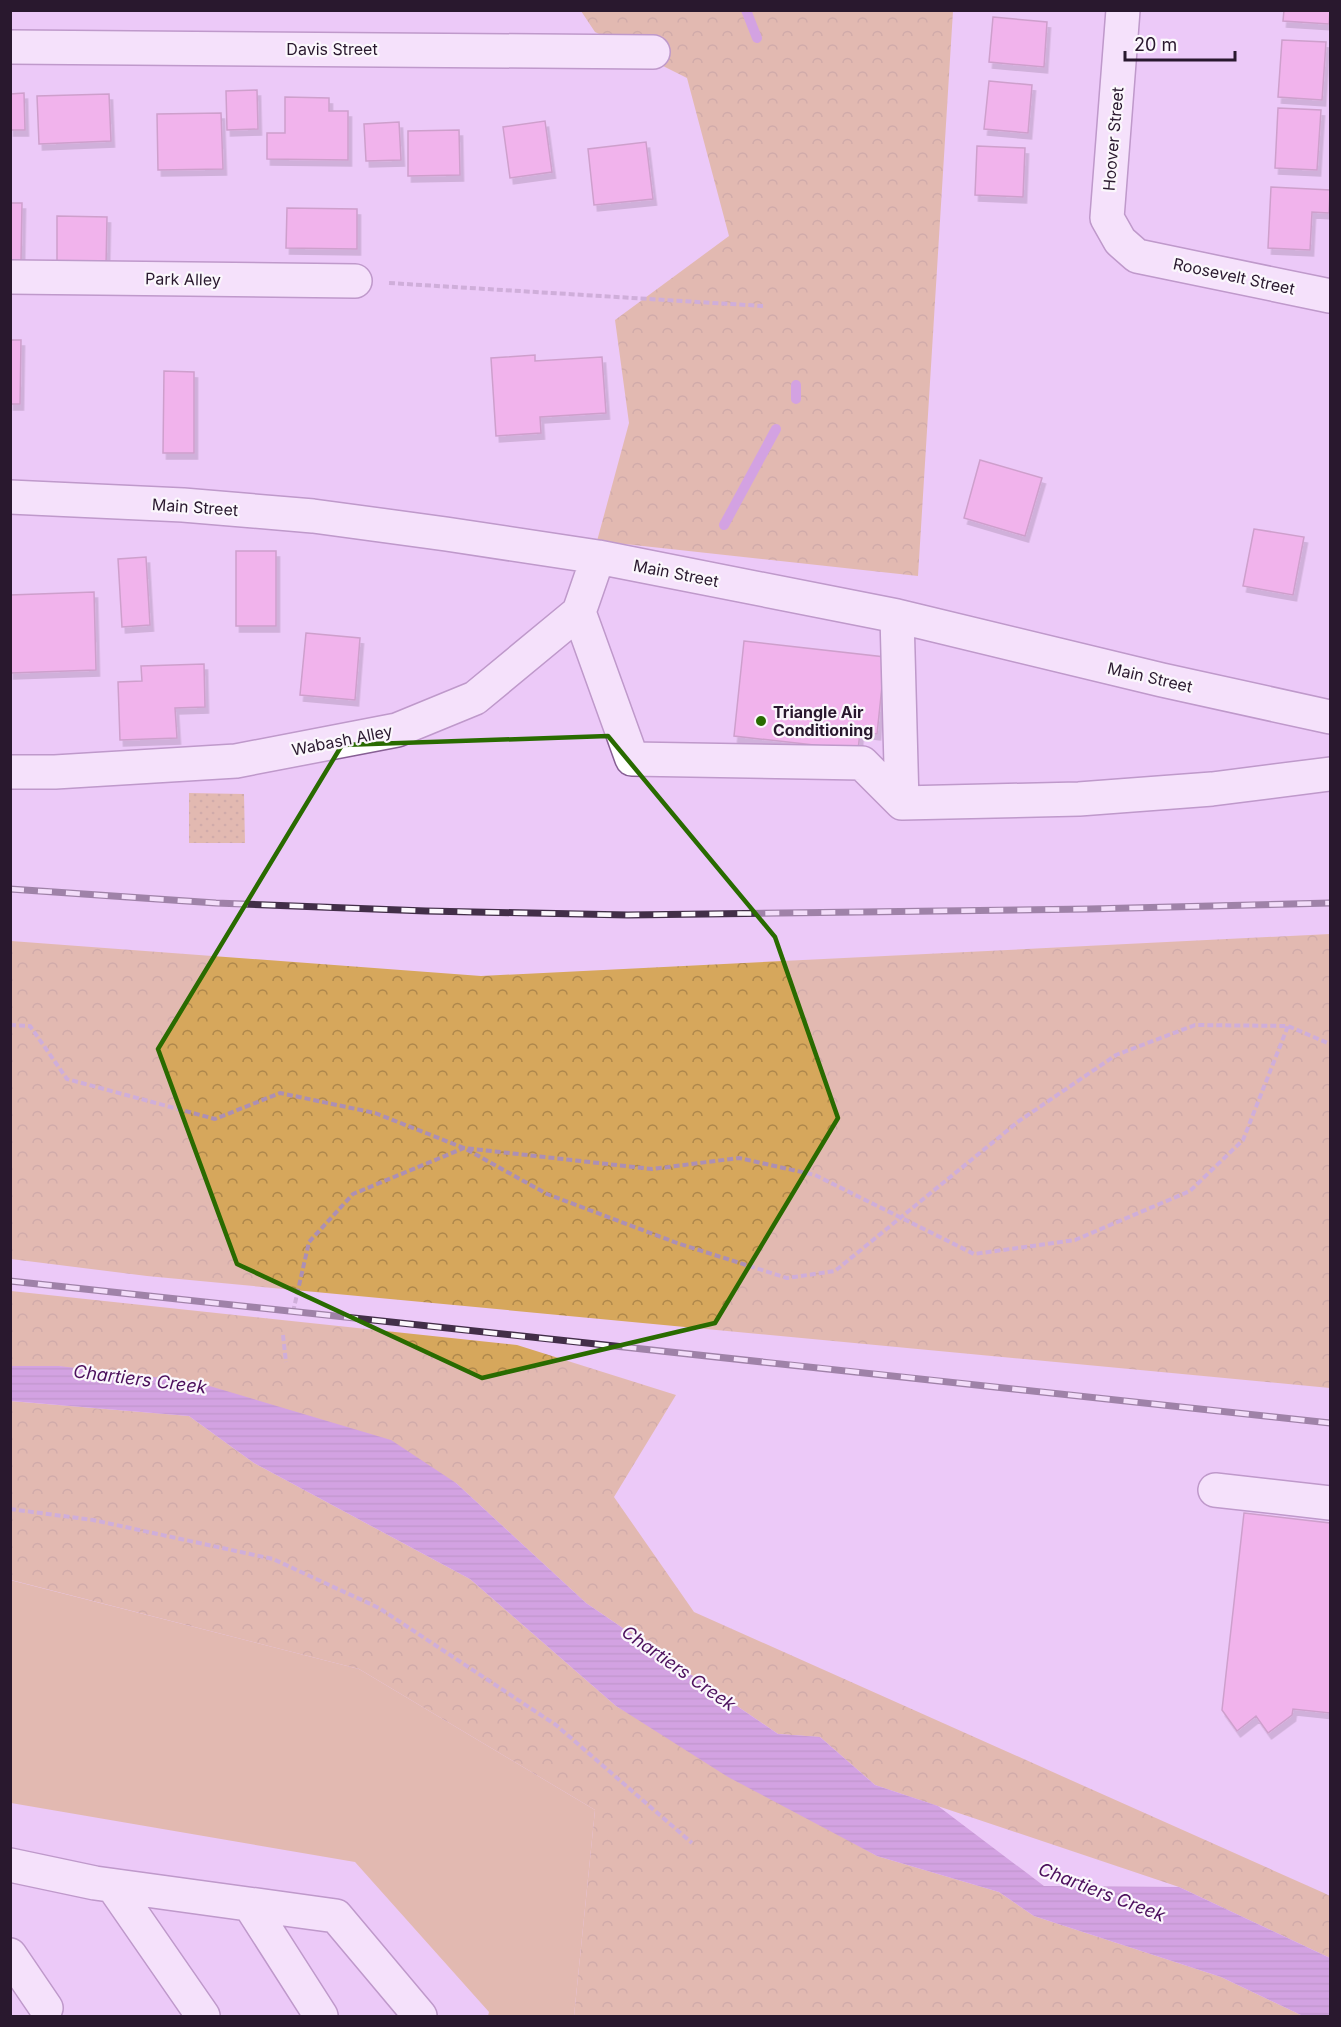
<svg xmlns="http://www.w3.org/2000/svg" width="1341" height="2027" font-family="Inter,sans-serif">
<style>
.grass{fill:#d6a75c}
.forest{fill:url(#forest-crowns)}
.park{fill:url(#park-dots)}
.water{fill:url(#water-rules)}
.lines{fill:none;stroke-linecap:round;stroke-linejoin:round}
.stream{stroke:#b474c7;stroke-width:10}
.building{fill:#f79add;stroke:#a86e98;stroke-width:1.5;filter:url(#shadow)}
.minor-casing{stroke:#875f94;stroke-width:36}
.path{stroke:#ac8fb5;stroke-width:4;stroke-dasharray:6 3;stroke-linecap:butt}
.minor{stroke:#fff;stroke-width:33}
.rail-casing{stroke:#422e48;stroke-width:7}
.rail{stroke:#fbf7fc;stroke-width:4.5;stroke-dasharray:14;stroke-linecap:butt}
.marked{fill:none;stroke:#296b00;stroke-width:4.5;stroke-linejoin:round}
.poi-dot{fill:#296b00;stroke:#fbf7fc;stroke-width:2}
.labels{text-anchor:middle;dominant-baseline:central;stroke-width:4.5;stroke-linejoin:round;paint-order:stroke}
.street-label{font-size:16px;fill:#29182e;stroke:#fbf7fc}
.poi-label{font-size:16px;font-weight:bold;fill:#29182e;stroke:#fbf7fc;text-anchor:start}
.water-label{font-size:18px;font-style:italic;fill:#4c105d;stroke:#fbf7fc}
</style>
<defs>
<pattern id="forest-crowns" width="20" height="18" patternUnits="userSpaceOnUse" patternTransform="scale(1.5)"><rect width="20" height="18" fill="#d6a75c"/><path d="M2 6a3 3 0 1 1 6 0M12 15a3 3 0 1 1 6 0" fill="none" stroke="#ae874c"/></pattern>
<pattern id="park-dots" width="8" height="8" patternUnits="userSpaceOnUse" patternTransform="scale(1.5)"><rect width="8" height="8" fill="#d6a75c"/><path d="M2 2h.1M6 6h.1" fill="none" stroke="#ae874c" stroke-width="1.8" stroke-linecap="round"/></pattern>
<pattern id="water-rules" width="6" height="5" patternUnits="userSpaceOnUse" patternTransform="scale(1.5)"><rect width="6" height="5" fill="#b474c7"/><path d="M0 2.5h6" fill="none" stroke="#925ea2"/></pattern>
<filter id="shadow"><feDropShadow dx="3.5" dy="6" stdDeviation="0" flood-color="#0004"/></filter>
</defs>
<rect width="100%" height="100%" fill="#ecc9f8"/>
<path class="grass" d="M10,1580L359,1669L595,1810L574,2016H488L489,2012L355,1862L11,1803Z"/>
<path class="forest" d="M581,11H953L918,576L597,541L629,423L615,320L729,236L687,78L595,32Z
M1330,934V1388L147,1276L11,1259V941L481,976Z
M11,1291L517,1345L676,1395L614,1497L694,1612L1324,1893L1330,1896V1958L1179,1887L875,1785L820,1737L778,1734L586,1603L456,1483L59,1366H11Z
M10,1401L189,1416L254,1463L470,1579L616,1706L877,1856L999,1892L1034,1916L1221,1977L1303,2016H574L595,1810L359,1669L11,1580Z"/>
<path class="park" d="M189,793L244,794L245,843H189Z"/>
<path class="water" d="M10,1366H59L196,1382L391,1440L456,1483L586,1603L778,1734L820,1737L875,1785L938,1806L1044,1886L1179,1887L1330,1958V2016H1303L1221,1977L1034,1916L999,1892L877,1856L728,1777L616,1706L470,1579L254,1463L189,1416L11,1401Z"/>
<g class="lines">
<path class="stream" d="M746,10L757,38
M796,385V399
M724,525L776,429"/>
</g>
<path class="building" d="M1284,10H1330L1329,24L1283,21Z
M993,17L1047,22L1044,67L989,62Z
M1282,40L1326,42L1322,100L1278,97Z
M989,81L1032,85L1028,133L984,129Z
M257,90L258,129L227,130L226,91Z
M24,93L25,130H10V94Z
M109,94L111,141L39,144L37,96Z
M285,97L329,98V111H348V160L267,159V133H285Z
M1278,108L1321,110L1317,170L1275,168Z
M221,113L223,169L158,170L157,114Z
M545,121L552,172L510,178L503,127Z
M399,122L401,160L366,161L364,124Z
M459,130L460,175L408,176V131Z
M646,142L653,199L594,205L588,149Z
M977,146L1025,148L1023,197L975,195Z
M1271,187L1330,190L1329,213L1312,212L1310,250L1268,248Z
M10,203H22L21,262L10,261Z
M287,208L357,209V249L286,248Z
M57,216L107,217L106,266L57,265Z
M10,340H21L20,404H10Z
M535,355V361L602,357L606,413L540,417L541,433L496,436L491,358Z
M164,371L194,372V453H163Z
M980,460L1042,478L1025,536L964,518Z
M1254,529L1304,537L1293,595L1243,586Z
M236,551H276V626H236Z
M146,557L150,625L122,627L118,559Z
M94,592L96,670L10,673V595Z
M306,633L360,638L355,700L300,695Z
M744,641L885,657L877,734L860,732L858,750L734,736Z
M204,664L205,707L175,708L177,738L120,740L118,682L142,681L141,666Z
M1244,1513L1330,1523V1713L1293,1709L1292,1715L1268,1733L1256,1716L1237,1731L1222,1710Z"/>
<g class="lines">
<defs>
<path id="minor" d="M1123,10L1107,218L1120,241L1137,256L1330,296
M10,47L653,52
M10,277L355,281
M10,497L183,505L313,516L446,534L598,557L897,616L1162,680L1330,717
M579,612L632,759L862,763L902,803L1079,799L1212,789L1330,774
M897,616L902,803
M10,772H55L236,761L397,730L475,698L579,612L598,557
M1215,1490L1330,1503
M10,1865L95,1883L336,1916L420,2016
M113,1886L203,2016
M250,1905L321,2016
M10,1955L46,2008"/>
</defs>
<use href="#minor" class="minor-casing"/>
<path class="path" d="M389,283L763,306
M10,1025L30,1026L67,1079L215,1119L280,1093L375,1113L464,1148L547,1194L677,1243L787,1278L835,1271L1019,1121L1116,1055L1195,1025L1288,1026L1330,1044
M293,1312L309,1242L353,1194L464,1148L652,1169L739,1158L815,1175L974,1254L1075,1240L1190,1191L1243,1140L1288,1026
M283,1335L286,1362
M10,1509L93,1520L273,1559L379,1608L556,1725L692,1843"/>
<use href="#minor" class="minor"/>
<defs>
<path id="rail" d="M10,889L216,903L426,911L628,915L1089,909L1330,903
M10,1281L1330,1423"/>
</defs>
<use href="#rail" class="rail-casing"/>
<use href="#rail" class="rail"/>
</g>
<path d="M0 0H1341V2027H0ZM608,736L775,937L838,1118L715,1323L482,1378L237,1264L158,1049L342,745Z" fill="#ecc9f8" fill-opacity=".55" fill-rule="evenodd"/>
<path class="marked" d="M608,736L775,937L838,1118L715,1323L482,1378L237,1264L158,1049L342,745Z"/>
<circle class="poi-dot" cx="761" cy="721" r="6"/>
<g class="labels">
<g class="street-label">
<text x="332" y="49">Davis Street</text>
<text transform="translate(1113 139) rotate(-85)">Hoover Street</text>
<text transform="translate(1234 276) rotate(12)">Roosevelt Street</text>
<text transform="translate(183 279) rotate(1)">Park Alley</text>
<text transform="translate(195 507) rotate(4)">Main Street</text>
<text transform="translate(676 573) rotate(11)">Main Street</text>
<text transform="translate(1150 677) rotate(13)">Main Street</text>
<text transform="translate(342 740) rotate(-11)">Wabash Alley</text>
</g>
<g class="poi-label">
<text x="773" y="712">Triangle Air<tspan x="773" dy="18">Conditioning</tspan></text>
</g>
<g class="water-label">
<text transform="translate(140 1379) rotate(7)">Chartiers Creek</text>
<text transform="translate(679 1668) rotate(35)">Chartiers Creek</text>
<text transform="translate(1102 1892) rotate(21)">Chartiers Creek</text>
</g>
</g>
<rect width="1341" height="2027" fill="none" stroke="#29182e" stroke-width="24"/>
<path d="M1125 51v9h110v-9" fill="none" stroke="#29182e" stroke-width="3"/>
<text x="1134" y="51" font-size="18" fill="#29182e" stroke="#fbf7fc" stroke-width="4.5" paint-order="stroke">20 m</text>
</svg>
